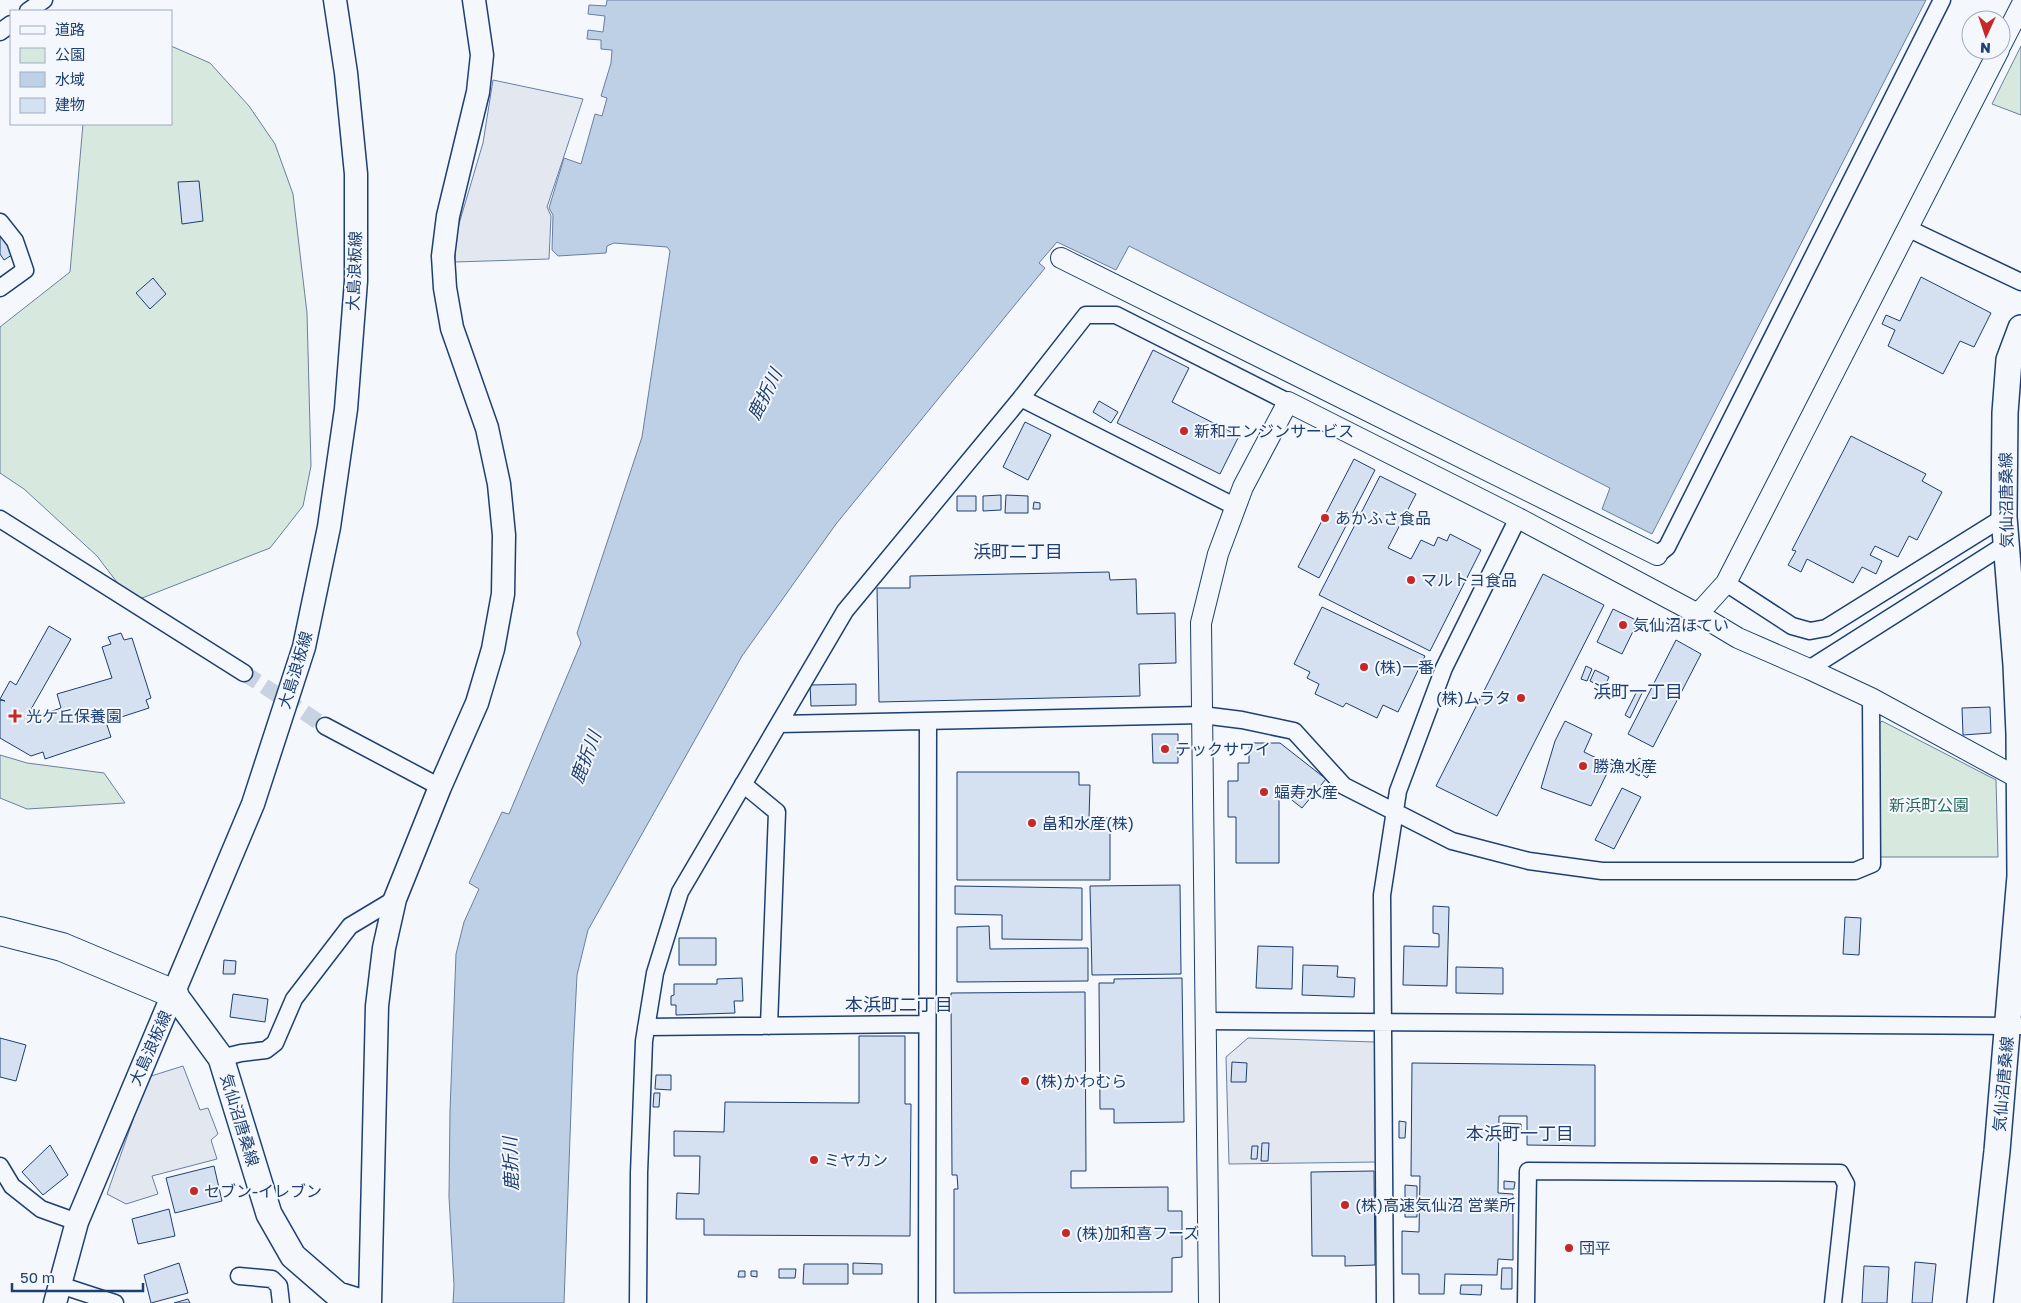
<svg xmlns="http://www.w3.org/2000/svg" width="2021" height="1303" font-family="'Golos Text','Noto Sans JP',sans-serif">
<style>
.green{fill:#d7e8df;stroke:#687fa3}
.parking{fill:#e3e8f0;stroke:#687fa3}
.water{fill:#bed0e5;stroke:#687fa3}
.building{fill:#d5e0f0;stroke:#1d3f73}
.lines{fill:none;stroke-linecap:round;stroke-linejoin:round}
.minor-tunnel{stroke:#c9d2e0;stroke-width:16;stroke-dasharray:16 8;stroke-linecap:butt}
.minor-casing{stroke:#1d3f73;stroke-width:19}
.tertiary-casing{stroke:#1d3f73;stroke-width:22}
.secondary-casing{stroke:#1d3f73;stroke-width:25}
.primary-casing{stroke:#1d3f73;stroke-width:28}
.motorway-casing{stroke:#1d3f73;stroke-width:30}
.minor{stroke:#f4f7fb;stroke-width:16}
.tertiary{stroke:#f4f7fb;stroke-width:20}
.secondary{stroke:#f4f7fb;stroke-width:22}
.primary{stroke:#f4f7fb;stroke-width:25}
.motorway{stroke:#f4f7fb;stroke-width:28}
.poi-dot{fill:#c62828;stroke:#f4f7fb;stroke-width:2}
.labels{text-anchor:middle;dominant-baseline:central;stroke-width:4;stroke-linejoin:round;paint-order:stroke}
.street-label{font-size:16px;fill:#1d3f73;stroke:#f4f7fb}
.poi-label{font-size:16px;fill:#1d3f73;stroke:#f4f7fb;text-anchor:start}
.park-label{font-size:16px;fill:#2c6c60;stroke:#f4f7fb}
.water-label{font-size:18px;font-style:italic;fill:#1d3f73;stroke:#f4f7fb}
.neighbourhood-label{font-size:18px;fill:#1d3f73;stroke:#f4f7fb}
</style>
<rect width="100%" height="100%" fill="#f4f7fb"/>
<path class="green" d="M171,46L210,63L249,106L275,144L293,194L307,313L311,466L303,506L270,548L132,602L97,556L24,489L0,473V327L70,272L83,124H171Z
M2021,46V115L1992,104Z
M1882,721L1996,780L1998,857H1877L1875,728Z
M0,755L27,763L104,773L125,803L27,809L0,798Z"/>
<path class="parking" d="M493,80L583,99L547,207L551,216L549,259L455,262L456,234L483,143Z
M1248,1038L1375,1042L1377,1162L1229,1164L1226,1057Z
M183,1066L200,1110L208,1108L218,1134L211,1140L217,1159L152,1176L158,1194L126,1204L107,1194L148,1077Z"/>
<path class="water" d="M607,0H1926L1652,534L1602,509L1610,488L1129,246L1116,270L1057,242L1039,263L1045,268L836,524L742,656L588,930L577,975L573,1054L564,1303H453L454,1285L449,1197L450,1111L456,954L464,922L479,889L469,883L502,812L509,814L581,643L577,633L642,437L670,251L667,247L614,243L607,246L606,253L558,256L552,250L553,215L549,208L564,158L581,164L595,114L602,116L607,98L601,96L611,63L612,50L601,49V40L587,39L588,30L603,32L605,16L588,14L589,5L606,6Z"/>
<path class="building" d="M199,181L203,221L182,224L178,182Z
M0,234L15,253L4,260L0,254Z
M1921,277L1991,313L1974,347L1960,341L1943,374L1888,346L1895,330L1882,324L1886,315L1900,321Z
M153,278L166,294L150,309L136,293Z
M1153,350L1189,368L1172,402L1239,436L1220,474L1117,423Z
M1099,401L1118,412L1111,423L1093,412Z
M1025,422L1051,435L1028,480L1003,467Z
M1851,436L1926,474L1922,481L1942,492L1917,540L1909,536L1898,557L1875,546L1870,555L1882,561L1876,574L1862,567L1853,583L1807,559L1801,572L1788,565L1796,551L1792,550Z
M1354,459L1375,470L1319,578L1298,567Z
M1380,476L1416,494L1388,548L1411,559L1421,540L1434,546L1438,537L1447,541L1450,534L1481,550L1430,651L1319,595Z
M1001,495V510L983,511V496Z
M1006,495L1028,496V513H1005Z
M957,496H976V511H957Z
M1034,502L1040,503V509H1033Z
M1109,572L1110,580L1136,579L1137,614L1175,613L1176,663L1139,664L1140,696L879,702L877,588H910V576Z
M1543,574L1604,605L1497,816L1436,786Z
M1322,607L1425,656L1398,712L1383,705L1377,718L1346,703L1343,707L1315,694L1319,684L1307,678L1310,672L1294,664Z
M1613,609L1638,621L1622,654L1597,642Z
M49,626L71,639L30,711L38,716L61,708L57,694L112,678L102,647L111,644L108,637L121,633L124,640L132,638L151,698L146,700L149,708L106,722L111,737L45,759L43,752L31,756L0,738V700L5,701L0,699L10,681L16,685Z
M1676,640L1701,654L1653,747L1628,734Z
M1586,666L1592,669L1587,681L1581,679Z
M1595,670L1609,677L1604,688L1590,681Z
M856,684V705L811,706L810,685Z
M1638,689L1643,691L1630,718L1625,715Z
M1990,707L1991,733L1963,735L1962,708Z
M1565,721L1592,734L1584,752L1611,765L1591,806L1541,788L1555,741Z
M1152,734H1178V763H1153Z
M1249,743H1280L1326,779L1302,808L1279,790V863H1236V817H1228V781H1238V763H1249Z
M1639,758L1646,762L1639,776L1632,772Z
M1648,764L1653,767L1647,778L1643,775Z
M957,772H1079V785H1090L1089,818H1110V880H957Z
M1622,788L1641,797L1614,849L1595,840Z
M1180,885L1181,974L1092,975L1090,886Z
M955,886L1082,888V940L1002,939V915L955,914Z
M1433,906L1449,907L1447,986L1403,985L1404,946L1439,947V934L1433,933Z
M1845,917L1861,918L1859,955L1843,954Z
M989,926L990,949L1088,948V981L957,982V927Z
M679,938H716V965H679Z
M1258,946L1293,947L1292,989L1256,988Z
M224,960L236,961L235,974H223Z
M1303,965L1338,966L1337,977L1355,978L1354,997L1302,995Z
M1456,967L1503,968V994L1456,993Z
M742,978L743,1001H734L735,1013L676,1015V1005H671V996L674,995V984H717V979Z
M1182,978L1184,1122L1114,1123V1109H1100L1099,983H1114V979Z
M1085,992L1086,1171H1071V1188L1168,1187V1211H1182V1257L1172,1258V1292L954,1293V1189H958L957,1175H952L951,993Z
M233,994L268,999L265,1022L230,1017Z
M859,1036H905V1104H911L910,1236L704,1235V1219H676L677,1193L699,1194L700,1156H674V1131L724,1132L725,1102L859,1103Z
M0,1038L26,1045L16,1081L0,1077Z
M1232,1062L1247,1063L1246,1082H1231Z
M1412,1063L1595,1065V1146L1527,1145V1116H1499L1498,1193L1513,1194V1260L1498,1259L1497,1275L1445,1274L1444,1294H1419V1274H1402V1231L1419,1232L1420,1176H1411Z
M656,1075H671V1090L655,1089Z
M654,1093H660L659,1107H653Z
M1399,1121L1406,1122L1405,1138H1399Z
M1503,1123L1521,1124V1134L1502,1133Z
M1262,1143H1269L1268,1161H1261Z
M50,1145L68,1175L43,1195L22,1172Z
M1252,1146H1258L1257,1159H1251Z
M214,1166L222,1201L175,1213L166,1178Z
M1374,1171L1375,1265L1345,1266V1256H1312L1311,1172Z
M1504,1181L1515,1182L1514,1189H1504Z
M1405,1185L1417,1186V1217H1405Z
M169,1209L175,1236L138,1244L132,1219Z
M1915,1262L1936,1264L1932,1303H1912Z
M179,1263L188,1293L151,1303L144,1275Z
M853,1263L882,1264V1274H853Z
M804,1264H848V1284H803Z
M1864,1266L1889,1267L1887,1303H1862Z
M1502,1268H1512V1289H1501Z
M779,1269H796L795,1278H779Z
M739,1271H745V1277H738Z
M751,1271H757V1277L751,1276Z
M1461,1285H1482L1481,1295L1460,1294Z
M188,1299L190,1303H174Z"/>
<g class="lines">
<path class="minor-tunnel" d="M244,673L325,726"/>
<defs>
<path id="minor" d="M28,11L44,0
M0,32L11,24
M0,222L15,241L25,270L0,288
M1907,228L2021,282
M1021,398L1236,507
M0,519L244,673
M1657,555L1667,547L1942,0
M1726,583L1792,626L1810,631L1826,628L2004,517
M1809,669L2006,544
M779,724L1202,715L1242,720L1294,731L1344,786L1452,841L1529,861L1602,871H1855L1872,864L1871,698
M325,726L440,787
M743,784L777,812L769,1026
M1207,1021L2021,1026
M646,1027L927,1024
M221,1058L241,1053L266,1050L275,1043L294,999L350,926L395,899
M0,1166L12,1186L41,1209L77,1222
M239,1276L272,1279L279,1286L281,1303
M60,1285L115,1303
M638,1303L639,1173L644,1041L655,973L680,892L845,611L1021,398L1086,315H1116L1288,402
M927,1303L928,721
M1385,1303L1382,895L1398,791L1444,668L1518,518
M1526,1303L1528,1171L1840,1173L1846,1184L1833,1303"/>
<path id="tertiary" d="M2001,45L2021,6
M1061,258L1657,555
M1698,614L1726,583L1999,50
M1209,1303L1201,623L1218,554L1243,487L1288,402L1518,518L1698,614L1738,638L1809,669L1871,698L2020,779"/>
<path id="secondary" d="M55,1303L77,1222L253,804L304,647L329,527L346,409L356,281V174L346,73L335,0
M370,1303L377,1006L384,948L395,899L440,787L477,703L493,649L503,594L504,535L499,484L487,428L452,328L445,288L443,256L448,216L478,92L482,55L474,0"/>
<path id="primary" d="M174,994L221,1058L269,1214L293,1256L338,1295L364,1303
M1980,1303L1997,1151L2020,876L2019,734L2016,665L2004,517L2005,413L2009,360L2021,328"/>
<path id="motorway" d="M0,931L62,947L174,994"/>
</defs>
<use href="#minor" class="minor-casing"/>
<use href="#tertiary" class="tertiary-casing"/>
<use href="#secondary" class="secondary-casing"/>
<use href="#primary" class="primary-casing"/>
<use href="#motorway" class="motorway-casing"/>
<use href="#minor" class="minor"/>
<use href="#tertiary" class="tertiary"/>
<use href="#secondary" class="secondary"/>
<use href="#primary" class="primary"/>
<use href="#motorway" class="motorway"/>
</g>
<g class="poi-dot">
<circle cx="1184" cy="431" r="5"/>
<circle cx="1325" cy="518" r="5"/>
<circle cx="1411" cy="580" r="5"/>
<circle cx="1623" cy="625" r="5"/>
<circle cx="1364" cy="667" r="5"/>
<circle cx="1521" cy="698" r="5"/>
<path d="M12.5 708.5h5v5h5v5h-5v5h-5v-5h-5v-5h5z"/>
<circle cx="1165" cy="749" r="5"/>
<circle cx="1583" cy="766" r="5"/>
<circle cx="1264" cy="792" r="5"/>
<circle cx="1032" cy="823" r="5"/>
<circle cx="1025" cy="1081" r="5"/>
<circle cx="814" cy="1160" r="5"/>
<circle cx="194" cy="1191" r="5"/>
<circle cx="1345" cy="1205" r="5"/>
<circle cx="1066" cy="1233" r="5"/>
<circle cx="1569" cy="1248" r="5"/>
</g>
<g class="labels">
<g class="street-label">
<text transform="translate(354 271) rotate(-88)">大島浪板線</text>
<text transform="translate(2006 500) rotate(-91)">気仙沼唐桑線</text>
<text transform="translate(295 670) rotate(-73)">大島浪板線</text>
<text transform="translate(150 1048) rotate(-66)">大島浪板線</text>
<text transform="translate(2003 1084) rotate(-85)">気仙沼唐桑線</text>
<text transform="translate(240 1120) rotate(73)">気仙沼唐桑線</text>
</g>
<g class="poi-label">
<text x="1194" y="431">新和エンジンサービス</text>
<text x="1335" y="518">あかふさ食品</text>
<text x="1421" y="580">マルトヨ食品</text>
<text x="1633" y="625">気仙沼ほてい</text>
<text x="1374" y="667">(株)一番</text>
<text x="1511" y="698" text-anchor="end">(株)ムラタ</text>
<text x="26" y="716">光ケ丘保養園</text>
<text x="1175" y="749">テックサワイ</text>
<text x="1593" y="766">勝漁水産</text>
<text x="1274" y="792">蝠寿水産</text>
<text x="1042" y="823">畠和水産(株)</text>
<text x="1035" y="1081">(株)かわむら</text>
<text x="824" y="1160">ミヤカン</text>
<text x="204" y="1191">セブン-イレブン</text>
<text x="1355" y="1205">(株)高速気仙沼 営業所</text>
<text x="1076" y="1233">(株)加和喜フーズ</text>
<text x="1579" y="1248">団平</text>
</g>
<g class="park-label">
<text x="1929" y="805">新浜町公園</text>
</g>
<g class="water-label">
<text transform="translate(764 394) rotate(-63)">鹿折川</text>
<text transform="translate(585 757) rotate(-69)">鹿折川</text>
<text transform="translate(510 1164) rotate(-92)">鹿折川</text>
</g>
<g class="neighbourhood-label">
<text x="1018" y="551">浜町二丁目</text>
<text x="1638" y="691">浜町一丁目</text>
<text x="899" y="1004">本浜町二丁目</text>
<text x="1520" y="1133">本浜町一丁目</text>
</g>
</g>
<rect x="10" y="10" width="162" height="115" fill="#f4f7fb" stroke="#9eadc5"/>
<rect x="20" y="26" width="25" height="8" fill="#f4f7fb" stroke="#9eadc5"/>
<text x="55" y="35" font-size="15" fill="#1d3f73">道路</text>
<rect x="20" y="48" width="25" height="15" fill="#d7e8df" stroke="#9eadc5"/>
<text x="55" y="60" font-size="15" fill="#1d3f73">公園</text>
<rect x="20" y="72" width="25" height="15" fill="#bed0e5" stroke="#9eadc5"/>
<text x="55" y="85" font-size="15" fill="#1d3f73">水域</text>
<rect x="20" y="98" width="25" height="15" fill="#d5e0f0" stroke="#9eadc5"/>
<text x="55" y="110" font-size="15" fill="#1d3f73">建物</text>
<g transform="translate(1986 35) rotate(183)"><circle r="24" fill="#f4f7fb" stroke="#9eadc5"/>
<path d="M0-4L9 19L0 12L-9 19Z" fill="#c62828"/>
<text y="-8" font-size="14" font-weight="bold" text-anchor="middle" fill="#1d3f73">N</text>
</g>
<path d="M12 1283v8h131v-8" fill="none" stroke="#1d3f73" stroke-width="2.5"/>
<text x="20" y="1283" font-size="15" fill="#1d3f73" stroke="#f4f7fb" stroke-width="4" paint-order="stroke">50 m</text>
</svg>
